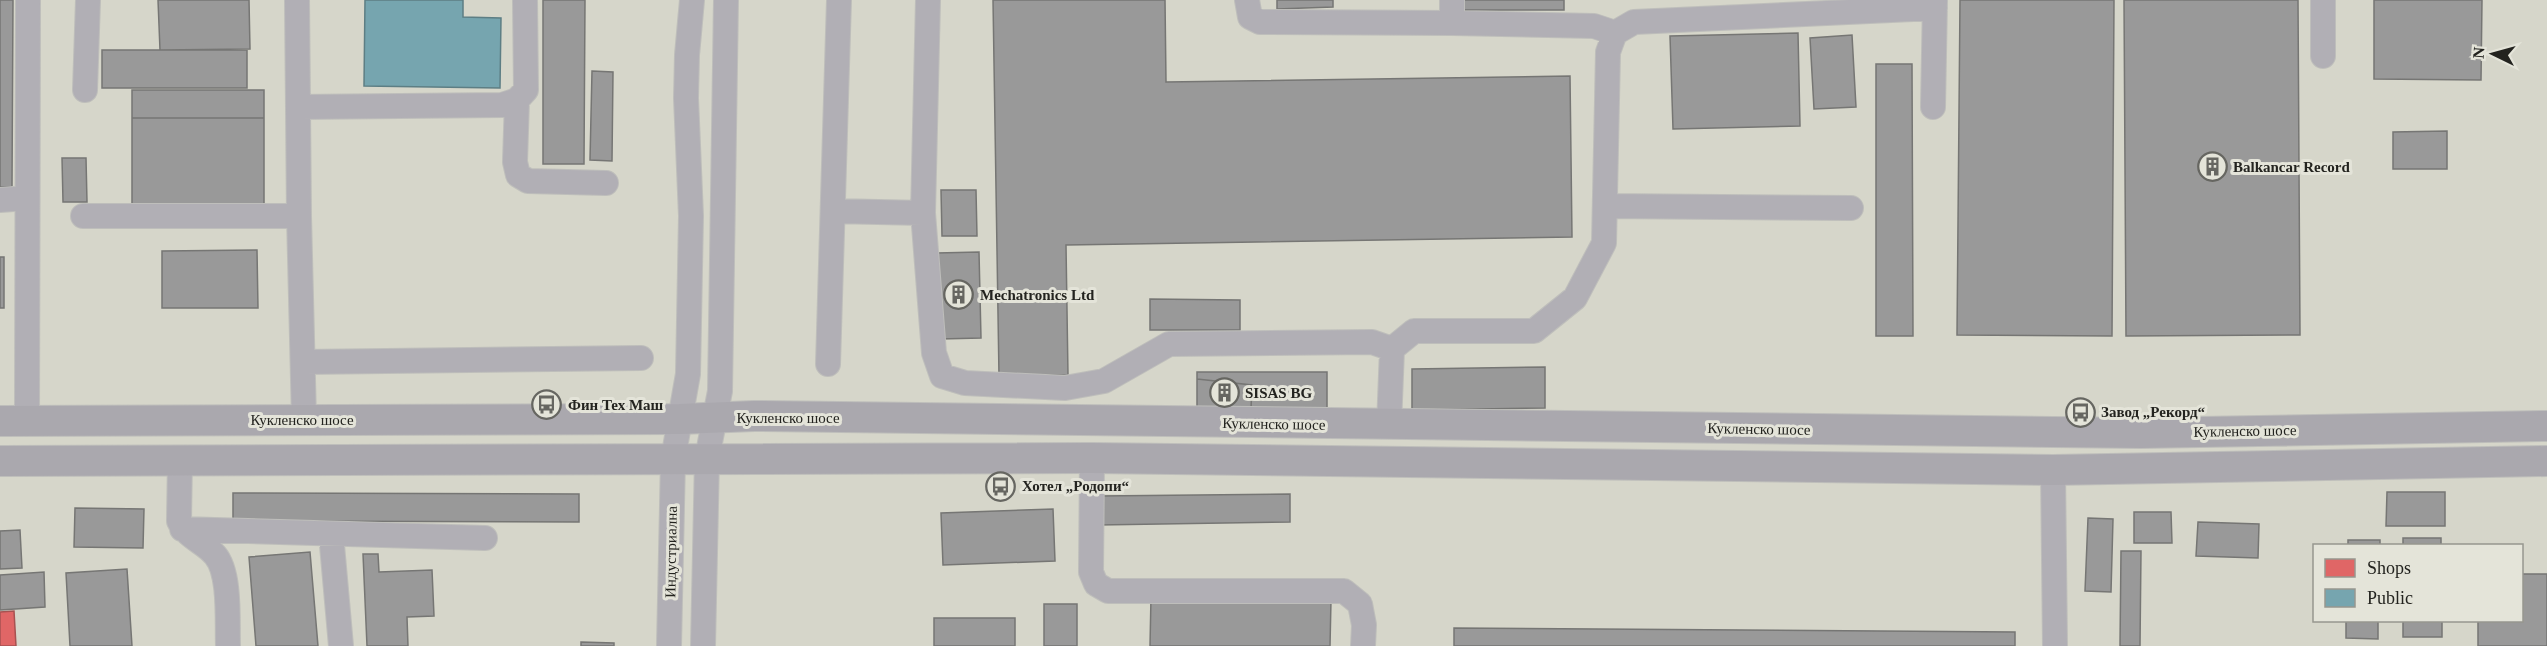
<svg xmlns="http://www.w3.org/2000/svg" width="2547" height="646" font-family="Georgia,serif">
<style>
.built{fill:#d6d6ca;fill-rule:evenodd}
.shops{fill:#e06666;stroke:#a75251;stroke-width:1.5}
.public{fill:#76a5af;stroke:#5d7e84;stroke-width:1.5}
.industry{fill:#999;stroke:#767674;stroke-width:1.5}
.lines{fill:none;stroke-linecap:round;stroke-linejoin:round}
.minor-casing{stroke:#bebebb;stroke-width:26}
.major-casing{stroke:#bebebb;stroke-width:32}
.minor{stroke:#b1afb5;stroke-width:24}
.major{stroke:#aaa8ae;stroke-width:30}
.labels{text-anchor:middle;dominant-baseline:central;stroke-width:6;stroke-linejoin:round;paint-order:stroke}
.poi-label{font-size:15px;font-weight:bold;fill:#23231f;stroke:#e4e4d9;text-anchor:start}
.street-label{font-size:15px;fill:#23231f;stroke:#e4e4d9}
</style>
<rect width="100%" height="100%" fill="#e1e1dc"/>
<path class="built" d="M0,0H2547V646H0ZM2314,546H2522V620H2314Z"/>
<path class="shops" d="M14,611L16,646H0V612Z"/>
<path class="public" d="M365,0H463V17L501,18L500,88L364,86Z"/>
<path class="industry" d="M0,0H13L12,187H0Z
M158,0H249L250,49L160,50Z
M543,0H585L584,164H543Z
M993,0H1165L1166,82L1570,76L1572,237L1066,245L1068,375L999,376Z
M1277,0H1333V7L1277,9Z
M1464,0H1564V10H1464Z
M1960,0H2114L2112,336L1957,335Z
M2124,0H2298L2300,335L2126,336Z
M2374,0H2482L2481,80L2374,79Z
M1798,33L1800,126L1673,129L1670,36Z
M1852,35L1856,107L1814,109L1810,38Z
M102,50H247V88H102Z
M1876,64H1912L1913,336H1876Z
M592,71L613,72L612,161L590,160Z
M132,90H264V118H132Z
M132,118H264V209H132Z
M2447,131V169H2393V132Z
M62,158H86L87,202H63Z
M941,190H976L977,236H942Z
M257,250L258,308H162V251Z
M979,252L981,338L940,339L937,253Z
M0,257H4V308H0Z
M1150,299L1240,300V330H1150Z
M1545,367V408L1412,410V369Z
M1197,372H1327V411H1197Z
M1197,379L1252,385L1251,409L1197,411Z
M2387,492H2445V526H2386Z
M233,493L579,494V522L233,521Z
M1290,494V522L1098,525V496Z
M75,508L144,509L143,548L74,547Z
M1053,509L1055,561L943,565L941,513Z
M2134,512H2171L2172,543H2134Z
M2088,518L2113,519L2111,592L2085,591Z
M2198,522L2259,524L2258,558L2196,556Z
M20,530L22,568L0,569V531Z
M2403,538H2441V546H2403Z
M2348,540H2380V546H2348Z
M2121,551H2141L2140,646H2120Z
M310,552L318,646H256L249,557Z
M363,554H378L379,572L432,570L434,616L407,617L408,646H367Z
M127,569L132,646H70L66,573Z
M44,572L45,607L0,610V575Z
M2522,574H2547V646H2478V620H2522Z
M1151,597L1331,600L1330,646H1150Z
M1044,604H1077V646H1044Z
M934,618H1015V646H934Z
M2346,620H2378V639L2346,638Z
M2403,620H2442V637H2403Z
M1454,628L2015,632V646H1454Z
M581,642L614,643V646H581Z"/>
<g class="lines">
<defs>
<path id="minor" d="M297,0L299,216L304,420
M1247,0L1250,17L1260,22L1452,23L1594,26L1615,33
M2323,0V56
M1452,23V0
M85,90L88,0
M517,100L515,162L518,175L528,181L606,183
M298,107L502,105L517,100L526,90L525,0
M1933,107L1935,0
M0,200L27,198
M1605,206L1851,208
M833,211L923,213L928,0
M923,213L934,353L942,376L965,383L1065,388L1104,381L1169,344L1372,342L1392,349
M83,216H299
M303,362L641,358
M828,364L839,0
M27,421L28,0
M1389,426L1392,349L1414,331H1534L1575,298L1604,243L1608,52L1615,33L1634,22L1935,8
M1092,458L1091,572L1096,584L1108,591H1344L1360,604L1364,625L1363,646
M180,460L179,521C186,537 204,542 215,555C231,573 227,623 228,646
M2053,470L2055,646
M182,529L485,538
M331,534L341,646
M669,646L673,459L688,374L691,216L686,98L687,55L692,0
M703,646L707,458L720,391L726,0"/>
<path id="major" d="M0,421L680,419L754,416L2141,433L2547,426
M0,461L1092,458L2053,470L2547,461"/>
</defs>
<use href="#minor" class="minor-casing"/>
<use href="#major" class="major-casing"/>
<use href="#minor" class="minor"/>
<use href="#major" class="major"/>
</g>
<defs>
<symbol id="building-ring" viewBox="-11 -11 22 22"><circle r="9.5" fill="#e4e4d9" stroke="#666661" stroke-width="1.5"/><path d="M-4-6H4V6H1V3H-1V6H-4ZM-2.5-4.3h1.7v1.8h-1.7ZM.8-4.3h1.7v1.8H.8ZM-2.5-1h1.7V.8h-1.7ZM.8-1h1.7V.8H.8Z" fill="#666661"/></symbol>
<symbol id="bus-ring" viewBox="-11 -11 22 22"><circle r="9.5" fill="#e4e4d9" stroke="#666661" stroke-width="1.5"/><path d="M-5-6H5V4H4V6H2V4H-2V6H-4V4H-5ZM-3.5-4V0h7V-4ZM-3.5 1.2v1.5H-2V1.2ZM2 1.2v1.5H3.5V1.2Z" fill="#666661"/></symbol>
</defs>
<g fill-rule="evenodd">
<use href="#building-ring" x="2196" y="150" width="33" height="33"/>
<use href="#building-ring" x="942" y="278" width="33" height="33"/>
<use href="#building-ring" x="1208" y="376" width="33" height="33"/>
<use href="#bus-ring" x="530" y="388" width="33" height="33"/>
<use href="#bus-ring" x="2064" y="396" width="33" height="33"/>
<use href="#bus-ring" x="984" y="470" width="33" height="33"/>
</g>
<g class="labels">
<g class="poi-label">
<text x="2233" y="167">Balkancar Record</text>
<text x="980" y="295">Mechatronics Ltd</text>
<text x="1245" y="393">SISAS BG</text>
<text x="568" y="405">Фин Тех Маш</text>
<text x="2101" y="412">Завод „Рекорд“</text>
<text x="1022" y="486">Хотел „Родопи“</text>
</g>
<g class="street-label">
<text x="788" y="418">Кукленско шосе</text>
<text x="302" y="420">Кукленско шосе</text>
<text transform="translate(1274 424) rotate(1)">Кукленско шосе</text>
<text transform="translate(1759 429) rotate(1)">Кукленско шосе</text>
<text transform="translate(2245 431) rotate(-1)">Кукленско шосе</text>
<text transform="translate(671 552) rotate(-89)">Индустриална</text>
</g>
</g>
<rect x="2313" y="544" width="210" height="78" fill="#e4e4d9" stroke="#97978f" stroke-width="1.5"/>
<rect x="2325" y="559" width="30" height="18" fill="#e06666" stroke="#97978f" stroke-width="1.5"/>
<text x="2367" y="574" font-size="18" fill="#23231f">Shops</text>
<rect x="2325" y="589" width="30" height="18" fill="#76a5af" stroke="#97978f" stroke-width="1.5"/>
<text x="2367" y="604" font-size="18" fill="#23231f">Public</text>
<g transform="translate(2493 54) rotate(275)" stroke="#e4e4d9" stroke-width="4.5" paint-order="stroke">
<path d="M0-4.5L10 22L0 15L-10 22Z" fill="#23231f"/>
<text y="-9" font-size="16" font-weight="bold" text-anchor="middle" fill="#23231f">N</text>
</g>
</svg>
